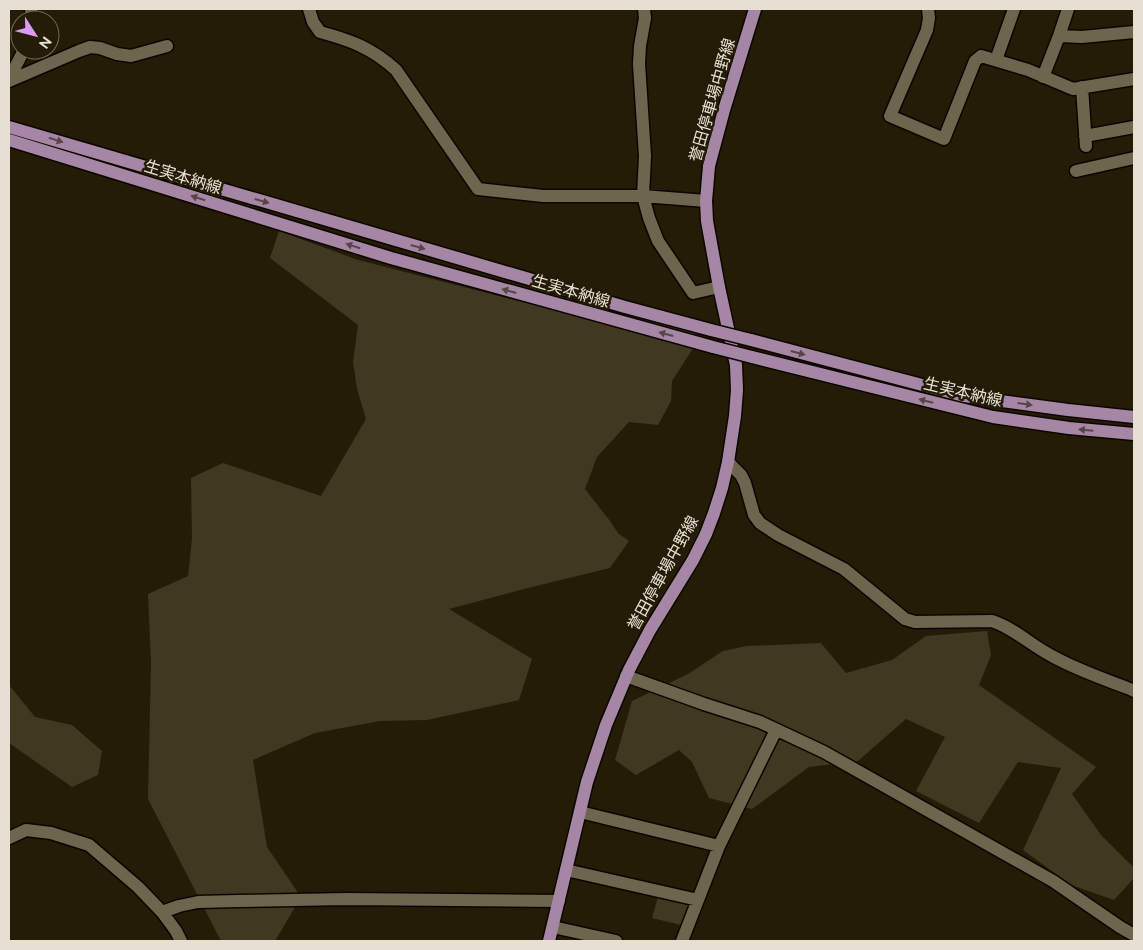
<svg xmlns="http://www.w3.org/2000/svg" width="1143" height="950" font-family="Raleway,'Noto Sans JP',sans-serif">
<style>
.green{fill:#413821}
.lines{fill:none;stroke-linecap:round;stroke-linejoin:round}
.minor-casing{stroke:#0d0600;stroke-width:15}
.major-casing{stroke:#0d0600;stroke-width:15}
.minor{stroke:#6e654e;stroke-width:12}
.major{stroke:#a586a5;stroke-width:12}
.major-bridge-casing{stroke:#0d0600;stroke-width:15;stroke-linecap:butt}
.major-bridge{stroke:#a586a5;stroke-width:12}
.oneway{fill:#584646}
.labels{text-anchor:middle;dominant-baseline:central;stroke-width:5;stroke-linejoin:round;paint-order:stroke}
.street-label{font-size:16px;fill:#e6e0d3;stroke:#241c07}
</style>
<rect width="100%" height="100%" fill="#241c07"/>
<path class="green" d="M279,231L358,260L590,319L636,308L686,319L699,339L672,381L671,401L658,425L629,422L597,457L585,489L610,521L618,533L629,541L610,568L528,588L449,609L532,659L519,700L427,720L380,721L315,733L253,760L267,847L301,897L275,941H221L148,799L151,663L148,594L188,576L192,539L191,478L223,463L321,496L366,419L357,389L353,362L358,325L270,258Z
M987,631L991,655L979,685L1096,767L1072,794L1101,835L1134,868V878L1114,900L1071,885L1023,850L1061,768L1018,762L979,823L916,791L945,737L906,719L858,761L809,767L752,809L709,798L692,762L679,750L636,775L615,760L632,701L688,674L723,651L747,646L821,643L846,673L892,660L926,636Z
M9,685L35,717L72,725L102,751L98,775L72,787L9,743Z
M659,893L690,901L681,925L652,918Z"/>
<g class="lines">
<defs>
<path id="minor" d="M31,9L32,20
M309,9L313,22L320,32C350,40 372,48 396,70L478,189L543,196H643L706,201
M644,9L645,18L640,46L639,64L645,156L643,196L649,218L658,241L693,293L719,287
M928,9L929,18L927,30L890,116L944,139L975,61L981,56L1028,70L1073,89L1134,79
M1059,36L1082,37L1134,32
M996,60L1014,9
M1043,77L1059,36L1068,9
M9,79L24,50
M9,81L79,51L90,47L100,48L117,54L131,56L167,46
M1082,87L1086,146
M1085,136L1134,127
M1076,171L1134,158
M728,462L741,475L745,483L754,515L760,523L778,535L844,569L905,619L915,622L992,621C1014,628 1032,646 1052,656C1077,670 1104,679 1130,689L1134,691
M626,676L704,704L760,722L824,752L1053,881L1120,927L1134,935
M580,812L719,846
M9,838L26,830L51,833L89,845L138,887L162,912L176,931L181,941
M566,870L698,900
M162,912L179,906L198,902L237,901L347,899L559,901
M553,927L616,941
M682,941L719,846L776,730"/>
<path id="major" d="M9,127L625,307L711,330
M9,140L391,258L713,347
M751,340L964,396L1068,410L1134,417
M752,357L993,417L1069,428L1134,434
M549,941L587,782L606,725L629,670L650,630L693,560L706,534L714,513L722,488L728,462L735,416L737,390L736,365L719,287L707,221L706,201L709,166L724,110L755,9"/>
</defs>
<use href="#minor" class="minor-casing"/>
<use href="#major" class="major-casing"/>
<use href="#minor" class="minor"/>
<use href="#major" class="major"/>
<defs>
<path id="major-bridge" d="M711,330L751,340
M713,347L752,357"/>
</defs>
<use href="#major-bridge" class="major-bridge-casing"/>
<use href="#major-bridge" class="major-bridge"/>
</g>
<defs><path id="oneway-solid" d="M-6-.8H1V-3.2L6.5 0L1 3.2V.8H-6Z" transform="scale(1.25)"/></defs>
<g class="oneway">
<use href="#oneway-solid" transform="translate(56 140) rotate(17)"/>
<use href="#oneway-solid" transform="translate(198 198) rotate(-163)"/>
<use href="#oneway-solid" transform="translate(262 201) rotate(16)"/>
<use href="#oneway-solid" transform="translate(353 246) rotate(-163)"/>
<use href="#oneway-solid" transform="translate(418 247) rotate(16)"/>
<use href="#oneway-solid" transform="translate(509 291) rotate(-164)"/>
<use href="#oneway-solid" transform="translate(666 334) rotate(-165)"/>
<use href="#oneway-solid" transform="translate(798 353) rotate(15)"/>
<use href="#oneway-solid" transform="translate(926 401) rotate(-166)"/>
<use href="#oneway-solid" transform="translate(1025 404) rotate(8)"/>
<use href="#oneway-solid" transform="translate(1086 430) rotate(-175)"/>
</g>
<g class="labels">
<g class="street-label">
<text transform="translate(712 100) rotate(-74)">誉田停車場中野線</text>
<text transform="translate(183 177) rotate(17)">生実本納線</text>
<text transform="translate(571 291) rotate(16)">生実本納線</text>
<text transform="translate(963 392) rotate(13)">生実本納線</text>
<text transform="translate(663 573) rotate(-61)">誉田停車場中野線</text>
</g>
</g>
<rect width="1143" height="950" fill="none" stroke="#e6e0d3" stroke-width="20"/>
<g transform="translate(35 35) rotate(126)"><circle r="24" fill="#241c07" stroke="#726a59"/>
<path d="M0-4L9 19L0 12L-9 19Z" fill="#da9af6"/>
<text y="-8" font-size="14" font-weight="bold" text-anchor="middle" fill="#e6e0d3">N</text>
</g>
</svg>
